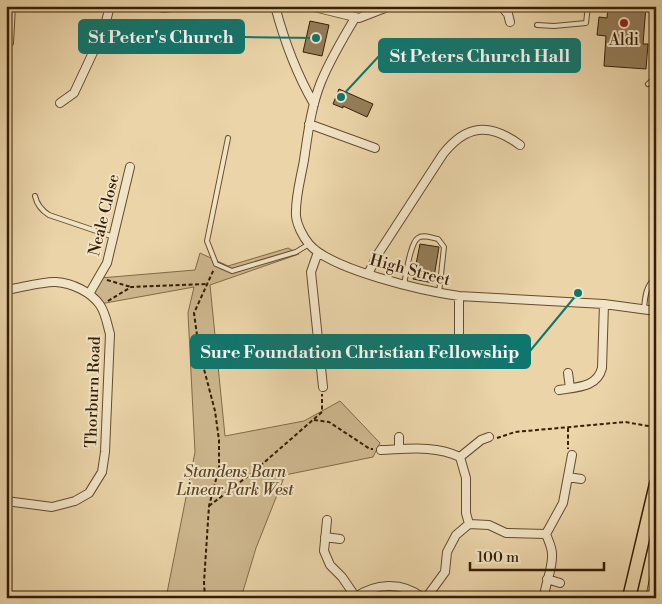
<svg xmlns="http://www.w3.org/2000/svg" width="662" height="604" font-family="'Libre Bodoni',serif">
<style>
.green{fill:#ccb58c;stroke:#826a48}
.building{fill:#947d59;stroke:#371f03}
.lines{fill:none;stroke-linecap:round;stroke-linejoin:round}
.lane-casing{stroke:#644c2c;stroke-width:6}
.street-casing{stroke:#644c2c;stroke-width:10}
.primary-casing{stroke:#371f03;stroke-width:15}
.path{stroke:#371f03;stroke-width:2;stroke-dasharray:4 2.5;stroke-linecap:butt}
.lane{stroke:#f1e3c6;stroke-width:4}
.street{stroke:#f1e3c6;stroke-width:8}
.primary{stroke:#ead4a8;stroke-width:12}
.poi-dot{fill:#8f2418;stroke:#f1e3c6;stroke-width:2}
.labels{text-anchor:middle;dominant-baseline:central;stroke-width:4;stroke-linejoin:round;paint-order:stroke}
.poi-label{font-size:16px;fill:#371f03;stroke:#f1e3c6}
.street-label{font-size:16px;fill:#371f03;stroke:#f1e3c6}
.park-label{font-size:16px;font-style:italic;fill:#5c4425;stroke:#f1e3c6}
.leader{fill:none;stroke:#0f766e;stroke-width:2}
.callout-dot{fill:#0f766e;stroke:#f1e3c6;stroke-width:2}
.callout{fill:#0f766e;stroke:#0f766e;stroke-width:2}
.callout-label{font-size:18px;text-anchor:middle;font-weight:bold;fill:#fff}
</style>
<rect width="100%" height="100%" fill="#ead4a8"/>
<filter id="stains"><feTurbulence type="fractalNoise" baseFrequency=".004" numOctaves="4"/><feColorMatrix values="0 0 0 0 .2 0 0 0 0 .09 0 0 0 0 .02 0 0 0 .5 -.17"/></filter>
<radialGradient id="worn" r=".72"><stop offset=".6" stop-color="#630" stop-opacity="0"/><stop offset="1" stop-color="#630" stop-opacity=".3"/></radialGradient>
<path class="green" d="M288,248L299,254L210,285L225,436L304,421L340,401L380,443L373,457L285,475L256,548L241,598H166L195,452L188,313L194,287L100,304L89,294L100,278L195,270L200,253L228,266Z"/>
<path class="building" d="M608,6H646L643,44H648L646,69L604,66L606,36L597,35L599,17L607,18Z
M310,21L329,25L322,56L303,52Z
M339,89L373,104L367,117L343,106V108L333,104Z
M420,244L439,247L433,283L413,279Z"/>
<g class="lines">
<defs>
<path id="lane" d="M350,6L352,16
M537,25L554,26L586,23L588,6
M11,43L13,6
M655,54L654,79H656
M648,84L654,79
M228,138L207,241L216,264L232,271L296,252L309,244
M35,196C37,205 41,210 49,215L114,237
M404,285C406,275 410,243 418,238C423,234 432,238 438,239L444,247L439,293
M644,309C645,296 646,286 656,277"/>
<path id="street" d="M155,6L164,8L179,6
M275,6C284,40 296,73 314,104
M310,6L359,18L390,6
M501,6L508,14L510,22
M355,18C343,38 330,60 321,82C311,107 308,133 304,160C301,178 295,197 296,216C297,225 303,237 309,244C331,270 424,291 459,296L604,304L656,311
M60,103L74,93L104,29L110,6
M309,124L375,148
M318,252L311,272L323,387
M368,274L378,254L443,154C466,125 489,122 520,145
M6,290C20,288 44,281 56,282C72,283 91,292 100,305C106,314 107,324 110,334L105,452L102,472L89,493L75,501L52,507L6,501
M89,294L107,263L130,167
M459,341V296
M568,373L570,388
M559,390C576,387 597,388 602,368L604,304
M399,437V449
M381,450C408,449 435,445 460,457L466,478V513L469,524L456,535L447,552L445,572L426,598
M460,457L481,440L489,437
M568,477L581,479
M327,520L324,551L330,565L342,577L355,596
M469,524L489,525L506,533L546,534L563,503L572,455
M325,537L340,539
M547,579L560,583
M354,598C375,583 402,581 423,598
M544,598C545,583 553,569 552,554C552,547 548,540 546,534
M650,598L656,570"/>
<path id="primary" d="M629,598L656,484"/>
</defs>
<use href="#lane" class="lane-casing"/>
<use href="#street" class="street-casing"/>
<use href="#primary" class="primary-casing"/>
<path class="path" d="M107,280L131,287
M108,301L131,287L207,284
M314,420L329,422L370,449H373
M568,428V449
M497,438L515,432L625,422L654,427
M214,486L230,490
M209,506L252,473L322,412V394
M205,598L204,582L209,506L219,468V440L215,411L199,350L194,313L214,269"/>
<use href="#lane" class="lane"/>
<use href="#street" class="street"/>
<use href="#primary" class="primary"/>
</g>
<circle class="poi-dot" cx="624" cy="23" r="5"/>
<g class="labels">
<g class="poi-label">
<text x="624" y="40">Aldi</text>
</g>
<g class="street-label">
<text transform="translate(104 215) rotate(-76)">Neale Close</text>
<text transform="translate(410 270) rotate(15)">High Street</text>
<text transform="translate(93 392) rotate(-88)">Thorburn Road</text>
</g>
<g class="park-label">
<text x="235" y="472">Standens Barn<tspan x="235" dy="18">Linear Park West</tspan></text>
</g>
</g>
<path class="leader" d="M316 38L244 37M341 97L379 56M578 293L530 351"/>
<g class="callout-dot">
<circle cx="316" cy="38" r="5"/>
<circle cx="341" cy="97" r="5"/>
<circle cx="578" cy="293" r="5"/>
</g>
<g class="callout">
<rect x="79" y="20" width="165" height="33" rx="5"/>
<rect x="379" y="39" width="201" height="33" rx="5"/>
<rect x="191" y="335" width="339" height="33" rx="5"/>
</g>
<g class="callout-label">
<text x="161" y="43">St Peter's Church</text>
<text x="480" y="62">St Peters Church Hall</text>
<text x="360" y="358">Sure Foundation Christian Fellowship</text>
</g>
<rect width="662" height="604" fill="none" stroke="#ead4a8" stroke-width="25"/>
<rect x="8" y="8" width="647" height="589" fill="none" stroke="#371f03" stroke-width="2.5"/>
<rect x="12" y="12" width="637" height="579" fill="none" stroke="#371f03"/>
<path d="M470 562v8h134v-8" fill="none" stroke="#371f03" stroke-width="2.5"/>
<text x="477" y="562" font-size="15" fill="#371f03" stroke="#f1e3c6" stroke-width="4" paint-order="stroke">100 m</text>
<rect width="100%" height="100%" filter="url(#stains)"/>
<rect width="100%" height="100%" fill="url(#worn)"/>
</svg>
